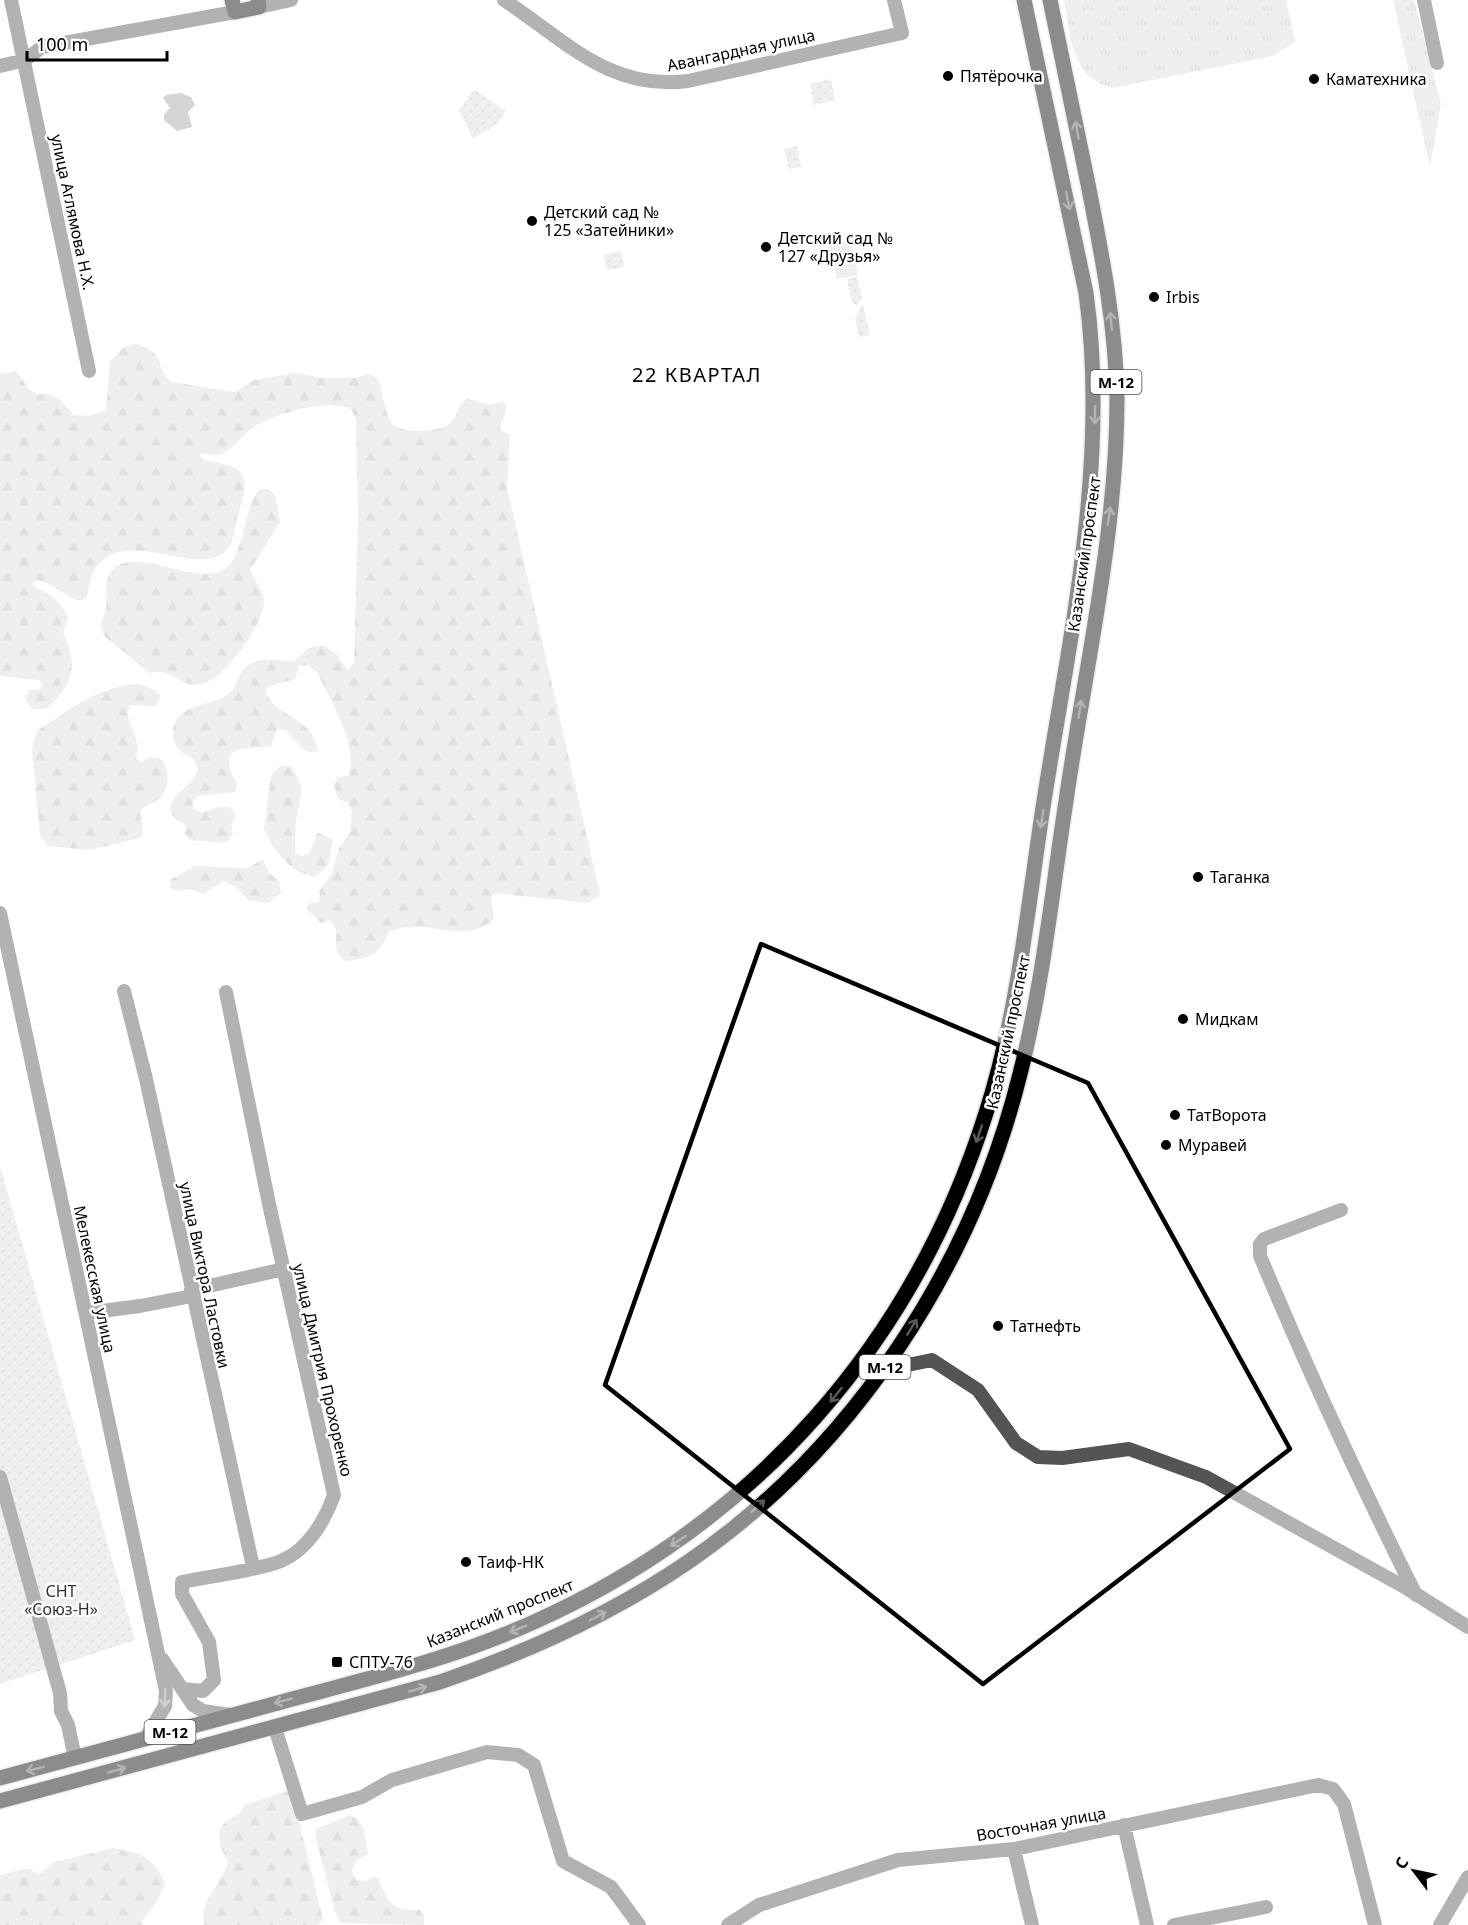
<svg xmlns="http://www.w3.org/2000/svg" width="1468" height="1925" font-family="'Noto Sans',sans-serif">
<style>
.grass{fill:url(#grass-tufts)}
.forest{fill:url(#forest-firs)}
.park{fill:url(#park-dots)}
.pitch{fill:#dbdbdb}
.water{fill:#a2a2a2}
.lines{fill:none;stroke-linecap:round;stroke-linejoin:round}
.major-casing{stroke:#dbdbdb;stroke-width:18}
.minor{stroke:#545454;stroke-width:14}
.major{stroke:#000;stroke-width:15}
.oneway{stroke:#595959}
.oneway2{stroke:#989898}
.marked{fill:none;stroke:#000;stroke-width:4.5;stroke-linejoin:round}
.poi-dot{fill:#000;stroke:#fff;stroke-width:2}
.labels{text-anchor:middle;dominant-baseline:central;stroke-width:5;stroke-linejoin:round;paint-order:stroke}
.shield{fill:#fff;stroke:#4c4c4c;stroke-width:1.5}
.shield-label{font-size:15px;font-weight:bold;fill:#000}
.street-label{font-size:16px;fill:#000;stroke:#fff}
.poi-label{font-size:16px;fill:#000;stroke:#fff;text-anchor:start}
.park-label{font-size:16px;fill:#323232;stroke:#fff}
.quarter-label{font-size:20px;letter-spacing:1.5px;fill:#000;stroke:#fff}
</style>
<defs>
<pattern id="grass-tufts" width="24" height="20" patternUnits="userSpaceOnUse" patternTransform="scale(1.5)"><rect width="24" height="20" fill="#dbdbdb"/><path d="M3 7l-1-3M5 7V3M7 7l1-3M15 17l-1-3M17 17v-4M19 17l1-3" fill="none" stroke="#bababa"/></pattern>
<pattern id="forest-firs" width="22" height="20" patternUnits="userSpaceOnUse" patternTransform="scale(1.5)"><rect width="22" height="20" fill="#dbdbdb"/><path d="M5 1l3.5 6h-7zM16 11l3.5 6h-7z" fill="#bababa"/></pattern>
<pattern id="park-dots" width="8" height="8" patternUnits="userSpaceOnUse" patternTransform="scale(1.5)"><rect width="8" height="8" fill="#dbdbdb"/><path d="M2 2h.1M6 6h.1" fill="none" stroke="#bababa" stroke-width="1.8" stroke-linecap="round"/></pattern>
</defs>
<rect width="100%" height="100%" fill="#fff"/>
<path class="grass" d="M1064,0H1286L1295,42L1273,56L1112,88C1071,77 1071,36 1064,0Z
M1393,0H1414L1441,104L1430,167Z"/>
<path class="forest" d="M135,344C168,352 154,370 172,382L235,392L254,380L295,373L324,378H356L367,374L374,376L379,381C382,394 385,411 391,422C399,435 439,432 449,424C459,417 456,404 468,399L491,405L502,401L506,404C507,416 500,420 500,430L510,435L507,488L600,894L588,903L495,893L491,897L494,919C468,943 439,924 408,927C402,927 396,930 390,931C378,955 372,958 346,961C326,948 345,930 329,920L321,923L307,909L309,903H317L320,896L319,892L332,873L339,848L350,832L352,812L348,803L338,799L334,785L338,777L348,776C361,748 329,698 317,672L308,665L299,666L295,679L267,687L266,694C281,720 312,716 318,751L307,752L285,730L277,729L271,746L236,750L229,756L230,771L237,783L234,792L198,796L192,801L194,809L202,813L219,807H230L236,815L231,824L233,835L227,842C213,844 204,839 191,841L185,834L186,825C182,821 177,821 174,817C162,802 184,790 191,782C194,779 196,774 198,770L193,758C183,754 175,749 173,736C170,703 214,706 227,695C236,689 236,681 242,672C253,655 276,660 293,662L309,648L324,645L337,655L348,670L354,663L358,519L356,419L351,409C326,398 272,414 250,430C240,438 234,448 222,454C215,457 207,452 199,454L203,460C216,463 237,463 243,477C248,489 240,506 237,518C235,526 234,541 228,548C202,583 123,521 94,571C90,578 89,589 86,598L80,601C61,595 56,584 36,580L33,583L34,586C50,594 60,601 68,617L63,633C79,666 73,685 46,709H32L25,699L29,690L41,689L42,684L39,680L0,676V374L16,371L29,389L38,394H50L60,400L74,415L90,416L106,410L110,362L124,347Z
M259,489H267L275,494L280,522L250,570C255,582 264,590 264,603C264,624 223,680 202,684C180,689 173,666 150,673L105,637L100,626C102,620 105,614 106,608C108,597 103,583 111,572C131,543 198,588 225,569C244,556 244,509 259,489Z
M139,684L157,691L161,696L156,706C147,708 139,703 130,706L127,713L138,746L136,759L142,762L151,757L161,759C169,770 171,787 160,798C153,804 146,804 140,812L143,833L140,838L89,850L49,846L40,836L32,749L37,731C70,709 98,686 139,684Z
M280,766H291C308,788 299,799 296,822C295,832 295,842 295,852L301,856L310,853L317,832L333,840L328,865L316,876C291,876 275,850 264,830L271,776Z
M263,859L269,873L279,881L281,893L268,903L248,900L236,887L223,881L204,894L189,889L176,891L170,887V880L195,866L248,868Z
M286,1791L293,1797L323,1919L318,1925H204C199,1898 224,1885 228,1860C220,1850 214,1830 227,1821C235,1815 241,1814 245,1805Z
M349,1815L357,1818L364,1830L368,1854L356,1861L352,1871L355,1879L365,1882L372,1877L378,1878C388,1902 392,1912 420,1910L424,1916V1925L341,1923L335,1912L315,1835L317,1829Z
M113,1848C142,1853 152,1855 165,1883L158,1900L142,1921L143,1925H0V1875L28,1868L39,1875L55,1862Z"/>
<path class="park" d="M831,79L835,100L814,105L810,84Z
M474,89L506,111L496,125L473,138L459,111Z
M797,146L801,167L789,169L784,149Z
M621,251L624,267L607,270L604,255Z
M857,277L862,298L857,306L852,302L847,279Z
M863,304L870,335L859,337L855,318Z
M0,1166L135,1640L0,1684Z"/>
<path class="pitch" d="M850,237L858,275L837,279L829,242Z"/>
<path class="water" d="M181,93L191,97L195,105L188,112L192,127L177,131L164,120V114L170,108L163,98L166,95Z"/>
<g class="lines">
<defs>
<path id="major" d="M232,0L235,12L259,7L258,0
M0,1778C91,1754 182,1728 274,1704C362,1680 450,1660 534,1622C755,1523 913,1344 986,1113C1017,1017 1027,914 1042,814C1068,642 1110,468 1086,293L1024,0
M0,1801L440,1682C528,1652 612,1614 688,1562C854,1448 972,1267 1020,1074C1043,984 1052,892 1066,801C1085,668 1117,534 1117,399C1116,326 1102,255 1088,184C1075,123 1063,61 1050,0"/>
</defs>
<use href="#major" class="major-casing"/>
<path class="minor" d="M11,0L89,371
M504,0C565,40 609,91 688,81L902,33L894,0
M1424,0L1437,63
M259,7L291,0
M0,66L25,60L42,47L235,12
M0,913L166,1691L165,1706L145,1739
M124,991L146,1079L253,1567
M1341,1210L1264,1239L1260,1244V1256C1308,1371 1360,1483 1416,1595
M191,1290L284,1269
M86,1313L140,1306L192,1296
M883,1370L932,1360L978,1390L1016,1443L1038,1457L1062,1458L1129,1449L1206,1477L1408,1589L1468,1627
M0,1477L60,1693L61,1711L68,1725L75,1758
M162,1659L193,1705L203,1711L230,1715
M182,1689L203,1691L214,1680L209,1642L182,1594V1582C210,1576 256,1571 281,1561C308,1550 325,1520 334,1495L269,1204L226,992
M275,1728L302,1814L362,1797L392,1780L487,1752L518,1755L534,1765L563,1861L611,1887L639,1925
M1124,1825L1147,1925
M1014,1849L1032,1925
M728,1925L759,1905L898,1860L1014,1849L1318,1785L1333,1789L1344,1804L1375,1925
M1174,1925L1266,1907
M1440,1925L1468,1877"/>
<use href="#major" class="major"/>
</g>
<defs><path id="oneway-shaft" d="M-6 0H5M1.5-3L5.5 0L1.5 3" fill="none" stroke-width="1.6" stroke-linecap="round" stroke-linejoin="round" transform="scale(1.5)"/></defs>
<g class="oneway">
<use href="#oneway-shaft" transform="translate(1077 130) rotate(-101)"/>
<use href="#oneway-shaft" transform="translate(1068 201) rotate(78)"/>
<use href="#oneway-shaft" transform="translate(1111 321) rotate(-96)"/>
<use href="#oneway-shaft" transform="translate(1095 415) rotate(91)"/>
<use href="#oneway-shaft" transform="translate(1109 516) rotate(-82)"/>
<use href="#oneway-shaft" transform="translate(1080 709) rotate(-81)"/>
<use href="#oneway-shaft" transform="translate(1042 819) rotate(99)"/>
<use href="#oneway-shaft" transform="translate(979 1134) rotate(109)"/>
<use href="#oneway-shaft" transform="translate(912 1327) rotate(-58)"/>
<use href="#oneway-shaft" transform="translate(836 1395) rotate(129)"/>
<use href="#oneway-shaft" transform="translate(758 1506) rotate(-42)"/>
<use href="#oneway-shaft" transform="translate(678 1541) rotate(146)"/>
<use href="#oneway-shaft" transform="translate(598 1616) rotate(-28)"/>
<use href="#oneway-shaft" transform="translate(518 1629) rotate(158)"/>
<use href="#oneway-shaft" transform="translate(418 1689) rotate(-16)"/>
<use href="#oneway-shaft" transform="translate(283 1701) rotate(165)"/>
<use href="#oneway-shaft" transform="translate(35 1769) rotate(166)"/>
<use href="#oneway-shaft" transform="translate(117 1770) rotate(-15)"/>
</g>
<use class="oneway2" href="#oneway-shaft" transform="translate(165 1698) rotate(92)"/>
<path d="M0 0H1468V1925H0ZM761,944L1088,1083L1290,1449L983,1684L605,1385Z" fill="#fff" fill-opacity=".55" fill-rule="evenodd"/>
<path class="marked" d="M761,944L1088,1083L1290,1449L983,1684L605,1385Z"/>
<g class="poi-dot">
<circle cx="948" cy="76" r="6"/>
<circle cx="1314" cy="79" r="6"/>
<circle cx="532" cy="221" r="6"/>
<circle cx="766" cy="247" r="6"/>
<circle cx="1154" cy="297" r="6"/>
<circle cx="1198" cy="877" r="6"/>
<circle cx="1183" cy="1019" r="6"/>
<circle cx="1175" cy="1115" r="6"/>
<circle cx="1166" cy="1145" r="6"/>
<circle cx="998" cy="1326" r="6"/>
<circle cx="466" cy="1562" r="6"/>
<rect x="331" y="1656" width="12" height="12" rx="3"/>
</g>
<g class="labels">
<g class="shield">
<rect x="1090.5" y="370" width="51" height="24" rx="4.5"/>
<rect x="859.5" y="1355" width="51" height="24" rx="4.5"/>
<rect x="144.5" y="1720" width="51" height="24" rx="4.5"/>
</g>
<g class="shield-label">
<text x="1116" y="382">М-12</text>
<text x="885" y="1367">М-12</text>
<text x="170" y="1732">М-12</text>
</g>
<g class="street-label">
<text transform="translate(741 50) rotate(-12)">Авангардная улица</text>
<text transform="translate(73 212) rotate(78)">улица Аглямова Н.Х.</text>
<text transform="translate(1084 554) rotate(-82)">Казанский проспект</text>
<text transform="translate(1008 1032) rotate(-78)">Казанский проспект</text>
<text transform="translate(205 1275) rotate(78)">улица Виктора Ластовки</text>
<text transform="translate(95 1279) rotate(78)">Мелекесская улица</text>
<text transform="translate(323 1370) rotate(77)">улица Дмитрия Прохоренко</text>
<text transform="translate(500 1613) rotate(-22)">Казанский проспект</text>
<text transform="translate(1041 1824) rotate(-10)">Восточная улица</text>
</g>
<g class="poi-label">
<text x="960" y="76">Пятёрочка</text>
<text x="1326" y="79">Каматехника</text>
<text x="544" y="212">Детский сад №<tspan x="544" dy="18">125 «Затейники»</tspan></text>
<text x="778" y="238">Детский сад №<tspan x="778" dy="18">127 «Друзья»</tspan></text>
<text x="1166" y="297">Irbis</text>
<text x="1210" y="877">Таганка</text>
<text x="1195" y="1019">Мидкам</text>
<text x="1187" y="1115">ТатВорота</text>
<text x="1178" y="1145">Муравей</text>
<text x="1010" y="1326">Татнефть</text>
<text x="478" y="1562">Таиф-НК</text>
<text x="349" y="1662">СПТУ-76</text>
</g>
<g class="park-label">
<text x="61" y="1591">СНТ<tspan x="61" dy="18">«Союз-Н»</tspan></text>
</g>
<g class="quarter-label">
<text x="697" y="374">22 КВАРТАЛ</text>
</g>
</g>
<g transform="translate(1414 1871) rotate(302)" stroke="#ffffff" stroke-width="4.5" paint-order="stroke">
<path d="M0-4.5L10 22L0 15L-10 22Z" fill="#000000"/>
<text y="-9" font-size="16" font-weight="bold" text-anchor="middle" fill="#000000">С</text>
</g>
<path d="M27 51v9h140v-9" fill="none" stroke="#000000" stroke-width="3"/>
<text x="36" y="51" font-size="18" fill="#000000" stroke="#ffffff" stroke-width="4.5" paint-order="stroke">100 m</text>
</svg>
